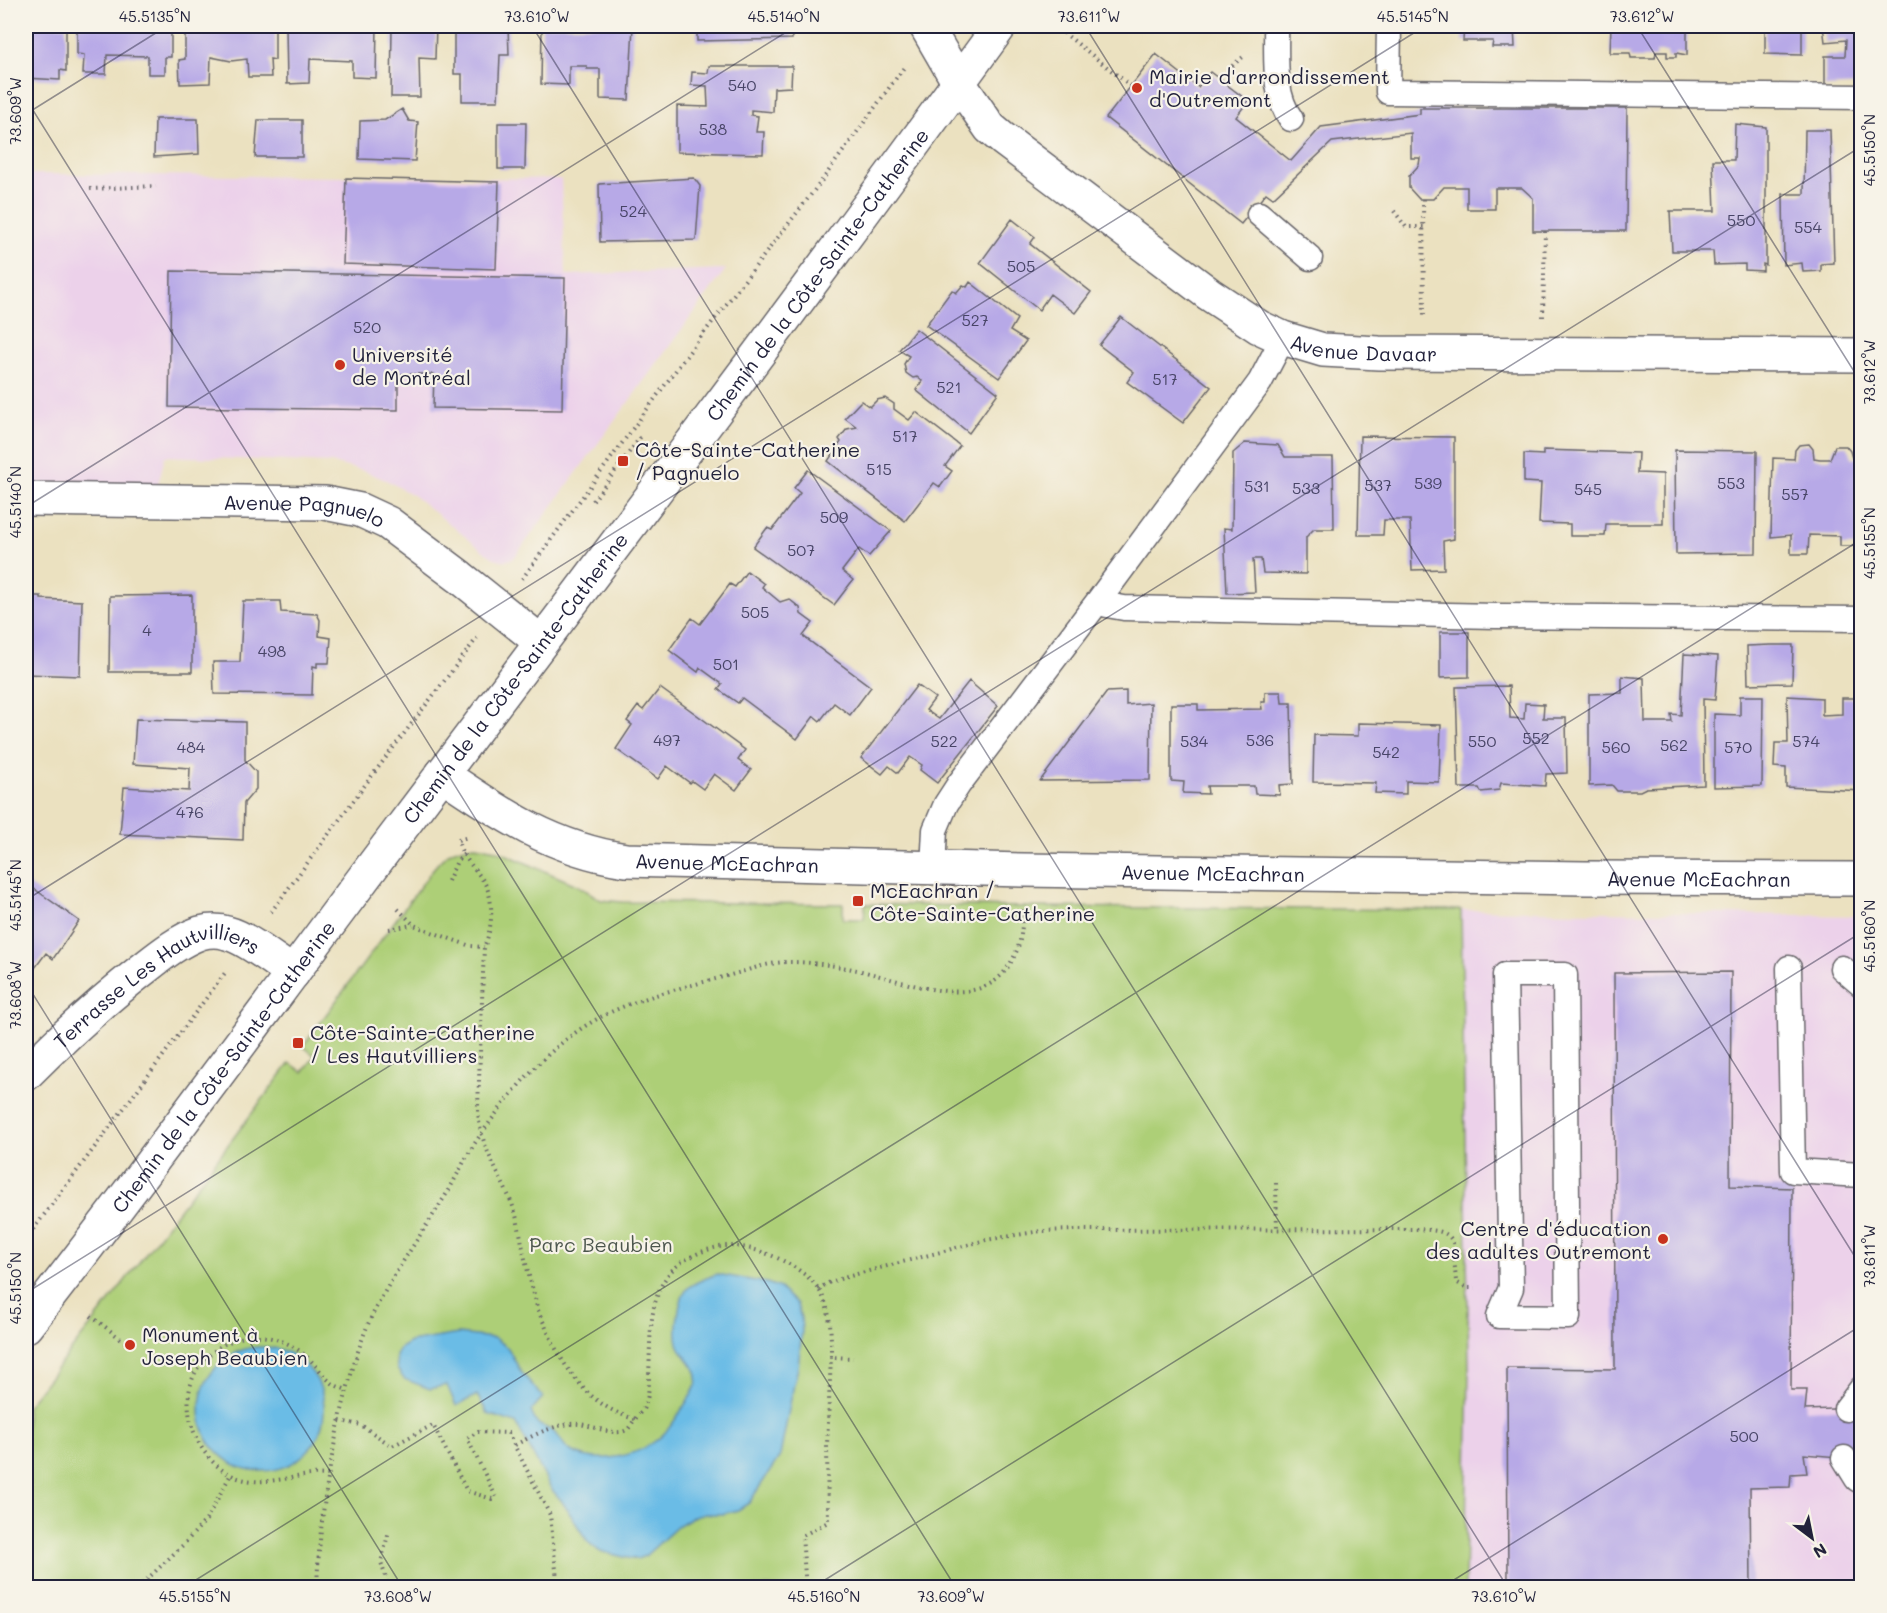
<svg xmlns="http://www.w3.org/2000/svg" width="1887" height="1613" font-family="Mali,sans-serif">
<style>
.built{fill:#ecd1ea}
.green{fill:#adcf77;stroke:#687859;stroke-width:1.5}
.water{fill:#6bbce6;stroke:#466f90;stroke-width:1.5}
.building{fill:#b7a9e7}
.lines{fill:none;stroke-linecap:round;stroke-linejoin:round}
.lane-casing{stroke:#68656a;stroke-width:27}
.street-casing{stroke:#68656a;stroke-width:36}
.secondary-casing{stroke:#68656a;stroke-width:36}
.path{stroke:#68656a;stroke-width:4;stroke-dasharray:1.5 4.5;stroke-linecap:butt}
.lane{stroke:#fff;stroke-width:24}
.street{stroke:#fff;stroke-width:33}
.secondary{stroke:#fff;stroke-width:33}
.ticks{fill:none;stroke:#22223b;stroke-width:1.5;stroke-opacity:0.45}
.poi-dot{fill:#c8321e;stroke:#f7f3e8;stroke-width:2}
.labels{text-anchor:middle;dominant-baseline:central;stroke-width:4.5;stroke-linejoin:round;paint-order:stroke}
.number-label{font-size:16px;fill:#474466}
.poi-label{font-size:20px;fill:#22223b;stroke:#f7f3e8;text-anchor:start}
.street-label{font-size:20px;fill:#22223b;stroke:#f7f3e8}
.park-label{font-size:20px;fill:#4c564d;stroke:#f7f3e8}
.neatline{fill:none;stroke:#22223b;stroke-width:2}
.ticks-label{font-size:15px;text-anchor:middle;fill:#22223b}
</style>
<rect width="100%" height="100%" fill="#f7f3e8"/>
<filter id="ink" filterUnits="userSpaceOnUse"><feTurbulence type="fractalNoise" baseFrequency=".0167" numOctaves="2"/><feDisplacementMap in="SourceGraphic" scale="12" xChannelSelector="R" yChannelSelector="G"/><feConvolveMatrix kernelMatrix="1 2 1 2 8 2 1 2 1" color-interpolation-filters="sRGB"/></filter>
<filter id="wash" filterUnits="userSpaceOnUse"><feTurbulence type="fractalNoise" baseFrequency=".008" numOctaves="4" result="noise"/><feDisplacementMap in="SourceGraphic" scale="24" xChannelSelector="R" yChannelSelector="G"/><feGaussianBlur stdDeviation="1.35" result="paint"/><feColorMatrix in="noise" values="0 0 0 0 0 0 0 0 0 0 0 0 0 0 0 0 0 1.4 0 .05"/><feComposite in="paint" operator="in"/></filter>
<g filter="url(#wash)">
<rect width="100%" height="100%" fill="#ebe1c0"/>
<path class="built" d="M26,174L561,179L566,275L726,269L514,558L505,561L494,558L486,553L414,496L388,481L364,471L332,463L165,456L154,500L26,499Z
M1461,910L1861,916V1587H1465L1469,1368L1464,1191L1463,1004Z"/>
<path class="green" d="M476,846L496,850L579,886L601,900L622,902L843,904V919H864L865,904L1022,907L1461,910L1469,1368L1465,1587L26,1588V1407L96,1319L290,1063L303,1072L315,1056L303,1046L433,869C447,852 454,847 476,846Z"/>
<path class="water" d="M717,1274L767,1283L780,1288L797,1305L801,1318L802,1331L798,1368L794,1384L780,1456L749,1503L738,1510L723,1514H705L691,1518L679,1525L645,1556L637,1559L628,1558L599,1551L588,1542L561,1500L552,1490L516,1423L488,1414L477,1395L456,1406L447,1385L430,1389L404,1379L397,1369L396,1356L400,1348L410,1342L458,1334L494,1338L508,1348L521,1372L543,1397L531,1411C538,1432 546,1423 557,1435C563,1441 563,1447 571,1451C597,1465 636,1457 658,1439C669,1431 677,1417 684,1406C688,1399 695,1391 697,1382C699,1367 684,1358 679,1346C674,1333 678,1298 688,1288C696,1281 707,1278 717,1274Z
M200 1409a62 62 0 1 1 124 0a62 62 0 1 1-124 0Z"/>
<g id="blocks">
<path class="building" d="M26,26H66V71L60,70V80L26,78Z
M77,26H171V57H165V74H148V56L107,55L106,74H83L84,55L77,54Z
M185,26H275V60L270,59L271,77H248L247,59L231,61L211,57L210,83L180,84L179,60L185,59Z
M286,26H377L376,78L352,77V61L310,59L309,83L287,84Z
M392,26H436L435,59L419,58L420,97H391Z
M454,26H508L509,55H500L498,101H462V74H454Z
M542,26H633L629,100L600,99V69H587V66H569V85L541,84Z
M697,26H791L792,39L697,41Z
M1464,26H1514L1515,47H1492L1493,41H1463Z
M1611,26H1687V55L1676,53V57H1667V52H1656L1655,58H1631L1630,53H1610Z
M1765,26H1802V55L1765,54Z
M1823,26H1862V85L1825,87V56H1845L1846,40L1825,42Z
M1156,54L1198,87L1210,72L1248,101L1236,117L1291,161L1321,127L1420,114V108H1627L1626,231H1533V198L1522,188H1495V209H1467V187H1444L1433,199H1419L1409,188V176L1419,165L1420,158H1411V133L1332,142L1273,198L1266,193L1241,224L1106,118Z
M709,66H792L791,87L774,88L773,112L751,110V115L758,116L756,132H764L763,154L677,152V106L708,107L707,86L691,85L692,72L708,73Z
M402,109L409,121L418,122L415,161L359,159L360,121L385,120Z
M155,119H198L199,154L154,157Z
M258,120H302V157H255Z
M498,123H526L525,169H498Z
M1735,124L1766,127V265L1763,264V271L1745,270V264L1714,265L1713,251H1672L1670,211H1715L1713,160H1734Z
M1805,130H1830L1834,263L1821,264V271L1803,272L1802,263L1784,265L1783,194H1804Z
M346,178L499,182L496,269L343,264Z
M694,178L700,186L696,240L600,242L599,184Z
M1862,178V278H1858L1857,179Z
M1012,219L1035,237L1030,244L1091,292L1075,313L1050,294L1039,310L980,263Z
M171,271L565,278L562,410L433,408L434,374H398V410L169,407Z
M970,282L1017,319L1010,331L1026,341L999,378L926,325L952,290L956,293L963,285L967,287Z
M1121,317L1211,387L1183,423L1127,382L1134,372L1099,345Z
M916,329L998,393L969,433L916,390L922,381L917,377L913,378L906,373L904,364L909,356L899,350Z
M885,398L894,404V409L909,420L916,412L960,446L945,466L952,471L940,487L934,483L905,521L828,461L841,442L839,439L847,429L857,427L845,418L861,401L870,407L877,400Z
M1360,436L1454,437V539L1443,541L1444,569L1412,570L1410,520H1384L1383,535H1358Z
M1245,443L1278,445L1285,457H1333L1334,529H1314L1306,537V574L1263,573L1261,559H1253L1255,592L1227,593L1224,528L1232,529L1233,453Z
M1809,444L1813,449L1814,458L1820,459H1830L1835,446H1846L1850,451L1852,458H1862V546H1840V536L1809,535L1808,554H1791V535L1771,537L1773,458L1794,459L1795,450L1799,445Z
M1543,450L1638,453L1637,473L1663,474V524H1606L1605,536H1570V524L1539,523L1541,483L1524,482V454L1543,455Z
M1675,450L1757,451L1756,553L1676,554Z
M808,470L891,531L869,556L859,549L842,571L853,580L834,605L753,547L767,528L772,530L800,493L794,488Z
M747,571L764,584L762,587L780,602L789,599L800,608L801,614L813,623L803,636L871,687L850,715L834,703L820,721L814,716L797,739L742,698L738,703L718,689L722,684L700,668L698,672L669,650L692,618L700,624L730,584L735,587Z
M192,595V672H109L110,596Z
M26,596H41V599L82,601L80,676L26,674Z
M243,601H280L281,612L317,614L320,620L319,636L331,638L329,663H317V667L313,666L312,695L214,694L213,662H240Z
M1440,632H1469V677L1440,678Z
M1771,645H1793L1792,683L1748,684L1747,646Z
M1684,654L1718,656L1715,700L1703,699L1704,785L1646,788L1640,791H1617L1612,785L1589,786V694L1622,693V676L1644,678L1645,722H1672L1671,714L1681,715Z
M969,681L998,706L937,783L920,770L922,765L910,757L898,773L889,766L882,774L861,758L917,685L935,698L926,710L939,719Z
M1509,686L1510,718L1524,719L1525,703L1544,704L1543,718H1566L1567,773L1546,774L1545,786L1501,783L1499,790L1481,792L1479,788H1459L1456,687Z
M660,688L745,750L738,760L751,770L736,790L714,774L703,789L692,781L690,783L667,766L658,779L616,749L632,725L627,721L638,706L643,710Z
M1126,691V705L1151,703L1150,780L1040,781L1107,692Z
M1265,692H1281L1282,703H1291L1293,784L1279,785L1280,795L1255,794L1254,786H1207L1208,794L1183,793L1184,782L1171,781V704H1198V710L1262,709L1261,702H1265Z
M1740,696H1763L1762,786L1714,787V714L1740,715Z
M1787,696L1822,698V715L1842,714V698H1862V791L1786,787V768L1774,767L1775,743H1788Z
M136,719L245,722V760L256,772V789L244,803L243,840L120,834L124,787L189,791L190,768L133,764Z
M1358,723L1441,725L1439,782L1406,781V794L1375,793L1376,783L1313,782L1314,735L1358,736Z
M26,883L79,921L53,959L46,953L26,980Z
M1731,972L1730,1186L1792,1188L1791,1390H1807L1805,1410L1860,1408L1861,1459L1804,1454L1807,1473L1791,1474L1790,1487L1750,1488L1751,1587H1508L1507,1368L1615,1369L1614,973Z"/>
</g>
</g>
<g filter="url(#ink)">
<use href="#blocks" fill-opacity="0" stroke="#68656a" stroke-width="1.5"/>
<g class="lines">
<defs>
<path id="lane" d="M1276,26C1277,56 1272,93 1291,119
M1389,26L1388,92L1862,97
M1259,214L1310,258
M1099,600L1107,605L1124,608L1495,616L1862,619
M933,868L935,830L946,804L959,784L1099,600L1260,382L1283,338
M1789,968L1793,1171L1862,1175
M1842,968L1862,985
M1505,975H1565L1568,1317L1499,1316L1511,1288Z
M1846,1409L1862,1388
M1844,1458L1857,1479L1862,1482"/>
<g id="street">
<path d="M926,26L959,83"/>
<path id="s1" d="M26,499L325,503L360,510L388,523L460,577L541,642"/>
<path id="s2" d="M26,1074C63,1037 101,1002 142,970C160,956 178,941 200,933C208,931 218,930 227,933C247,938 275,961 293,973"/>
</g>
<g id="secondary">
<path id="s3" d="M959,83L990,128L1003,139L1209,294L1259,327L1283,338L1323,350L1379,353L1862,355"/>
<path id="s4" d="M442,774C502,815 553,849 626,860L1023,870L1585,878L1862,879"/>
<path id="s5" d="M26,1326C154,1164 274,996 399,831C601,564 803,297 1000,26"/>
</g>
</defs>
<use href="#lane" class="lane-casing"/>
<use href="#street" class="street-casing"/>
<use href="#secondary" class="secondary-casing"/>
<path class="path" d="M1059,29L1131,86
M1221,80L1234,64L1243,57
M90,189L156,186
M1423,199L1424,315
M1394,211L1406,227H1424
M1543,317L1545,231
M593,501L642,435
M522,579L690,351L820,183L905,66
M458,840L469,837
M459,844C463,858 474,867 482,879C495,896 493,928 484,947L478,1107C478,1146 501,1174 514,1209C519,1224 521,1239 524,1254C527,1270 532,1286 536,1302C537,1311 543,1320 546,1328C564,1369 589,1407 635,1419
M448,881L457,861L464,854
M398,909L414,925L421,928L470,946L484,947
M271,912L371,777L477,638
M389,929L413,925
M1276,1183L1277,1230
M26,1239L225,973
M818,1289L830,1282L857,1274L986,1240L1041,1231L1076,1230L1420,1229C1433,1231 1448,1229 1453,1243L1456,1282L1467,1288H1475
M91,1316L125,1342
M340,1421L361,1425L392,1446L433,1425L467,1491L492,1499L496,1497L467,1438L478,1432L508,1433L550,1515L558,1588
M515,1445C534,1435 558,1422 579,1424C592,1425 617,1438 628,1429C631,1426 633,1421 636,1418C638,1414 643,1411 644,1407C649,1398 649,1385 649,1376C651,1336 646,1283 685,1260C699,1252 712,1247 728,1246C756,1246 791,1261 811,1280C832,1301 831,1329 831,1357L853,1358
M328,1475C298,1472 268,1488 238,1478C198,1464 176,1409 196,1371C201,1361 212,1352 221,1346C233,1339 247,1335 260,1336C282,1338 301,1349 315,1365C320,1370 325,1378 331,1382C335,1386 342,1388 347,1390
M138,1588L183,1545L206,1520L231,1474
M317,1588C319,1528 328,1468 342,1410C349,1381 357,1350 369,1322C391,1275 423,1233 450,1188C460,1170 469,1150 482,1133C516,1085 556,1037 611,1012C647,995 689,986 727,976C747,971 768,962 789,962C810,962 832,965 852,969C896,977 971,1014 1005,971C1021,950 1023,932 1022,906
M389,1588L381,1562L389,1531
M806,1588L802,1536L828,1522L827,1445L831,1357"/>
<use href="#lane" class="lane"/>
<use href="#street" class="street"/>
<use href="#secondary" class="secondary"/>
</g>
</g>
<path class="ticks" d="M532,26L1508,1588M1085,26L1862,1268M1637,26L1862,384M26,99L956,1588M26,114L167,26M26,507L796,26M26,900L1425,26M26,983L403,1588M26,1293L1862,146M183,1588L1862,539M812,1588L1862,932M1441,1588L1862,1325"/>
<g class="poi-dot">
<circle cx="1137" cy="88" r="6"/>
<circle cx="340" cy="365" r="6"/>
<rect x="617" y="455" width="12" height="12" rx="3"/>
<rect x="852" y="895" width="12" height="12" rx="3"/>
<rect x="292" y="1037" width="12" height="12" rx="3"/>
<circle cx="1663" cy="1239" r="6"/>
<circle cx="130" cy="1345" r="6"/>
</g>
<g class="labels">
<g class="number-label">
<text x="742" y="84">540</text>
<text x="713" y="128">538</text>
<text x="633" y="210">524</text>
<text x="1741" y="219">550</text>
<text x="1808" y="226">554</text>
<text x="1021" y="265">505</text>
<text x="975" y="319">527</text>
<text x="367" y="326">520</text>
<text x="1165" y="378">517</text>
<text x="949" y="386">521</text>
<text x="905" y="435">517</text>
<text x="879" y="468">515</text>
<text x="1428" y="482">539</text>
<text x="1731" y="482">553</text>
<text x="1378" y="484">537</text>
<text x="1257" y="485">531</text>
<text x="1306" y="487">533</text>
<text x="1588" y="488">545</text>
<text x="1795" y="493">557</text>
<text x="834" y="516">509</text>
<text x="801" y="549">507</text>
<text x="755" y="611">505</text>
<text x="147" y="629">4</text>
<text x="272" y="650">498</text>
<text x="726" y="663">501</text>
<text x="1536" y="737">552</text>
<text x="667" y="739">497</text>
<text x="1260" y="739">536</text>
<text x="944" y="740">522</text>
<text x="1194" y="740">534</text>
<text x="1482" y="740">550</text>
<text x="1806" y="740">574</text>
<text x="1674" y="744">562</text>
<text x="191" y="746">484</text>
<text x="1616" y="746">560</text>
<text x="1738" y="746">570</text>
<text x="1386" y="751">542</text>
<text x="190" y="811">476</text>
<text x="1744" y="1435">500</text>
</g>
<g class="poi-label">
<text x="1149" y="76">Mairie d'arrondissement<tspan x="1149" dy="23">d'Outremont</tspan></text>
<text x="352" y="354">Université<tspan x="352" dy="23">de Montréal</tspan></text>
<text x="635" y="449">Côte-Sainte-Catherine<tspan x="635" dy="23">/ Pagnuelo</tspan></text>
<text x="870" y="890">McEachran /<tspan x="870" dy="23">Côte-Sainte-Catherine</tspan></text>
<text x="310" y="1032">Côte-Sainte-Catherine<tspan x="310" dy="23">/ Les Hautvilliers</tspan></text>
<text x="1651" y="1228" text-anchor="end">Centre d'éducation<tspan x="1651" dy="23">des adultes Outremont</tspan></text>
<text x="142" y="1334">Monument à<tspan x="142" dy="23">Joseph Beaubien</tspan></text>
</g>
<g class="street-label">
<text stroke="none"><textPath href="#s5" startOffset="1316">Chemin de la Côte-Sainte-Catherine</textPath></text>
<text stroke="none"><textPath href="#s3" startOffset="498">Avenue Davaar</textPath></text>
<text stroke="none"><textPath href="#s1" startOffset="279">Avenue Pagnuelo</textPath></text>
<text stroke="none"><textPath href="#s5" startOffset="812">Chemin de la Côte-Sainte-Catherine</textPath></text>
<text stroke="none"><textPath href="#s4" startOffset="306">Avenue McEachran</textPath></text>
<text stroke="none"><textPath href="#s4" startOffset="792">Avenue McEachran</textPath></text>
<text stroke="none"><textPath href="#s4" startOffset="1278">Avenue McEachran</textPath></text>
<text stroke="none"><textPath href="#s2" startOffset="165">Terrasse Les Hautvilliers</textPath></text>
<text stroke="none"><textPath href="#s5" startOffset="326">Chemin de la Côte-Sainte-Catherine</textPath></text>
</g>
<g class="park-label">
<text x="601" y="1244">Parc Beaubien</text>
</g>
</g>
<rect width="1887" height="1613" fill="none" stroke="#f7f3e8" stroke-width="66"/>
<g transform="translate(1812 1538) rotate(148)" stroke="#f7f3e8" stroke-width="4.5" paint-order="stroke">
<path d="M0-4.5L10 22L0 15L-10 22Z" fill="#22223b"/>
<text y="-9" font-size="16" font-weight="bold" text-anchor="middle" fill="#22223b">N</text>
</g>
<rect x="33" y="33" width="1821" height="1547" class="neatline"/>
<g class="ticks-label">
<text x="155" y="22">45.5135°N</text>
<text x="537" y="22">73.610°W</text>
<text x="784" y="22">45.5140°N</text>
<text x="1089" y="22">73.611°W</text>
<text x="1413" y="22">45.5145°N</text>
<text x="1642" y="22">73.612°W</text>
<text transform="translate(16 111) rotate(-90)" y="5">73.609°W</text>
<text transform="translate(1870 150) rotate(-90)" y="5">45.5150°N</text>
<text transform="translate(1870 372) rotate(-90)" y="5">73.612°W</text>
<text transform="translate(16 502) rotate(-90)" y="5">45.5140°N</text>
<text transform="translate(1870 543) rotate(-90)" y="5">45.5155°N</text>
<text transform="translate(16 895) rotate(-90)" y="5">45.5145°N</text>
<text transform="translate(1870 936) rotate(-90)" y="5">45.5160°N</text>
<text transform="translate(16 995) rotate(-90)" y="5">73.608°W</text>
<text transform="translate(1870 1256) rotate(-90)" y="5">73.611°W</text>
<text transform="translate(16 1288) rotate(-90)" y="5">45.5150°N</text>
<text x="195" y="1602">45.5155°N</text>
<text x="398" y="1602">73.608°W</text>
<text x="824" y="1602">45.5160°N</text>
<text x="951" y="1602">73.609°W</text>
<text x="1504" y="1602">73.610°W</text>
</g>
</svg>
